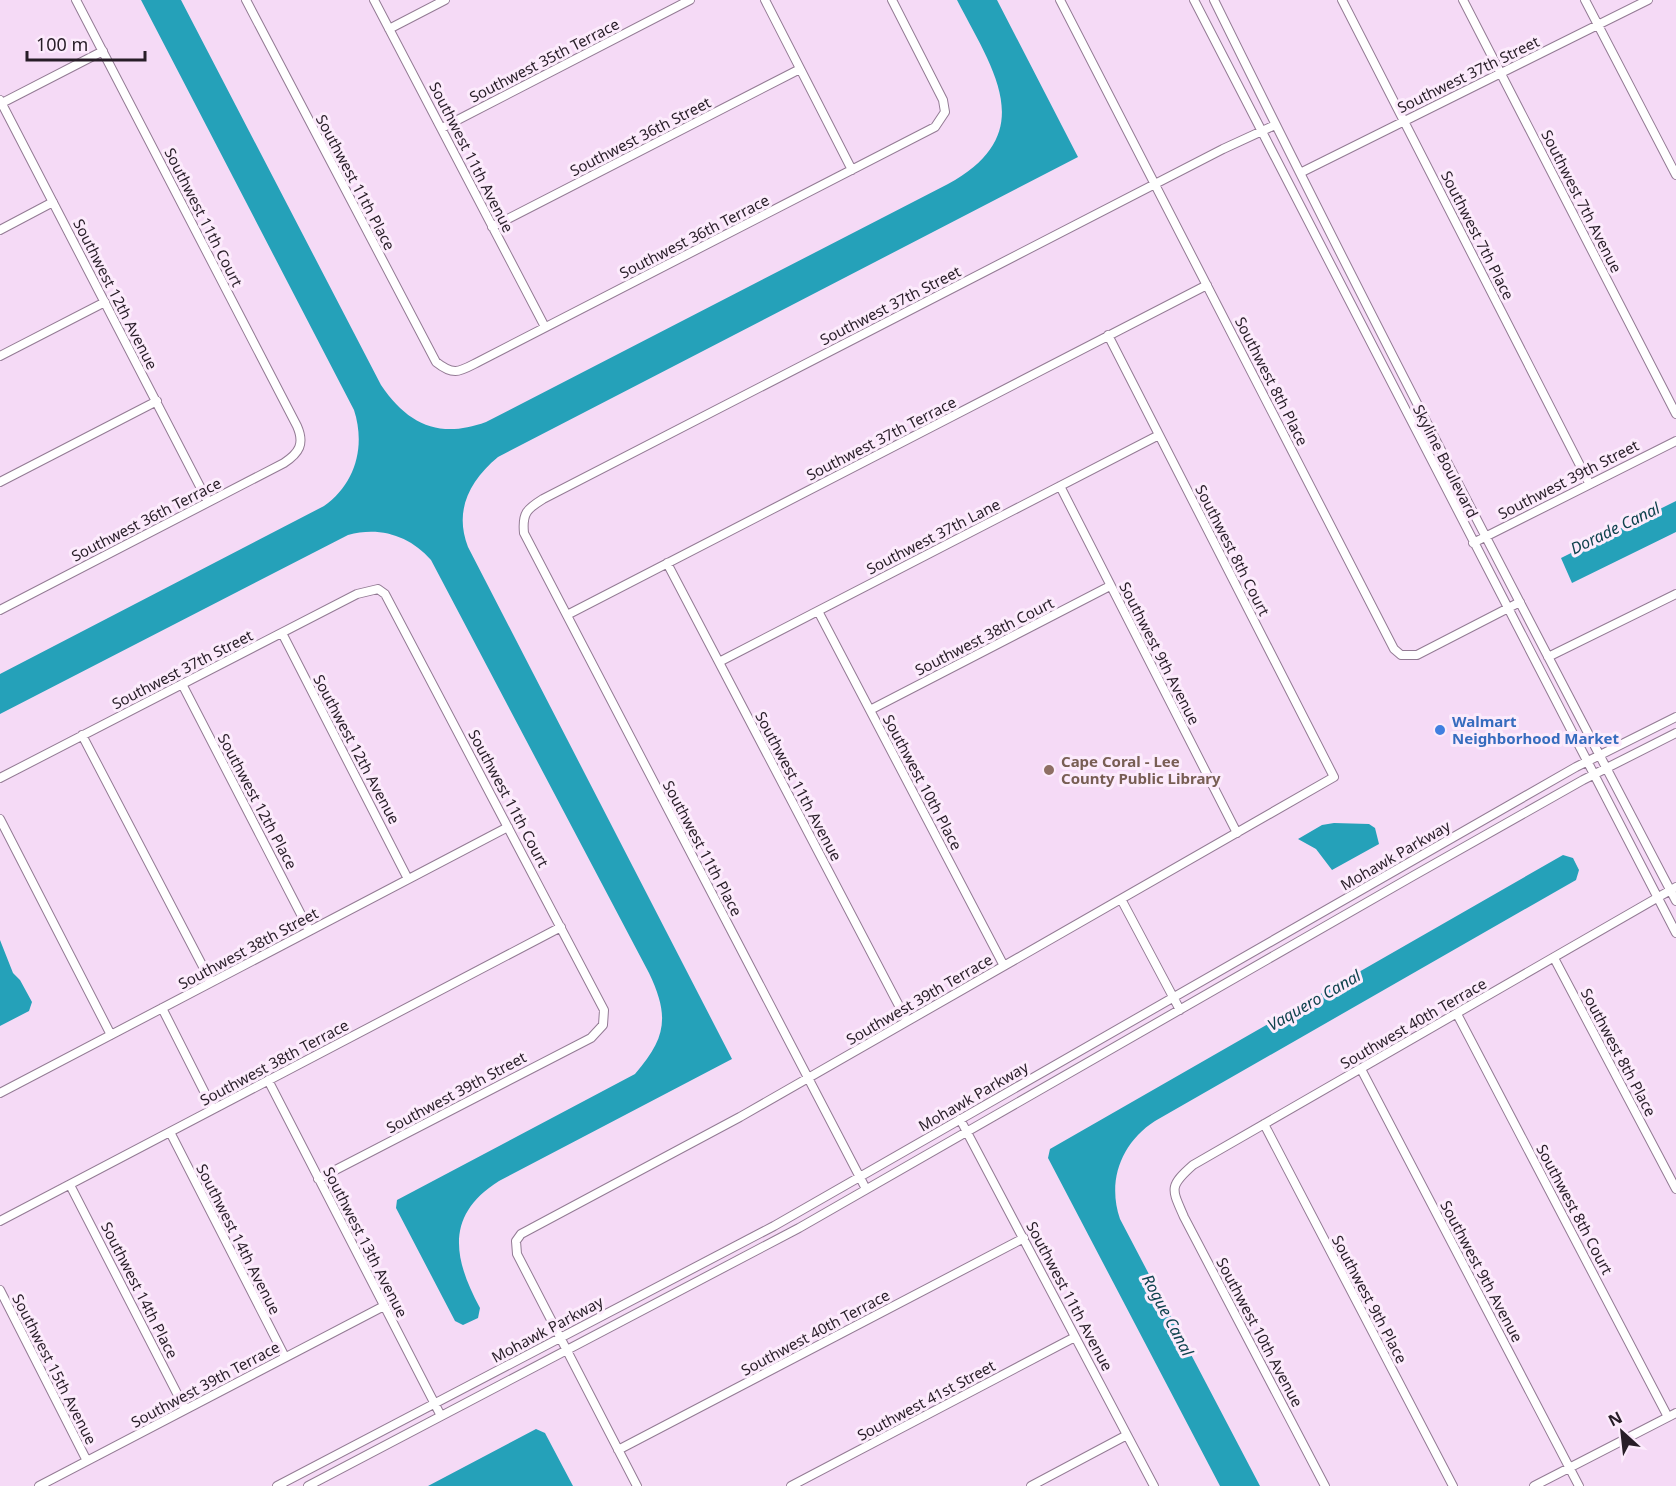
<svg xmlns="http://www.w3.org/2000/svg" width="1676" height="1486" font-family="'Noto Sans',sans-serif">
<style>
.water{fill:#25a1b9}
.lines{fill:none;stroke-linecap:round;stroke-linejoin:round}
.minor-casing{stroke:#937b94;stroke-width:10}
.minor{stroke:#fff;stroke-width:8}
.shop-dot{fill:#3f7fe0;stroke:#fcebfc;stroke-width:2}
.education-dot{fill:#8d6e63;stroke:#fcebfc;stroke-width:2}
.labels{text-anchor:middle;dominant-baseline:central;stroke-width:6;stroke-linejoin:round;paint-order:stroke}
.street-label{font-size:15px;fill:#271d27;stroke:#fcebfc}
.shop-label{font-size:15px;font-weight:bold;fill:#366cbe;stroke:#fcebfc;text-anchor:start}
.education-label{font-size:15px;font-weight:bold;fill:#785e54;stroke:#fcebfc;text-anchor:start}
.water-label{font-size:16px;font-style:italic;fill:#0e424d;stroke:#fcebfc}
</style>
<rect width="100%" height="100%" fill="#f5daf6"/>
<path class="water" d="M141,0H181L381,385C408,425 440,439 486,422L948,184C1041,133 993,70 957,0H997L1078,157L498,457C469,481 454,511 468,547L732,1059L499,1181C445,1215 453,1258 480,1308L478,1318L463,1325L455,1321L396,1208L397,1200L635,1074C666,1038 670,1017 649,973L431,560C410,536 380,526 348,535L0,714V674L324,506C355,484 366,447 354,410Z
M1676,501V532L1572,583L1561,558Z
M1334,823L1369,824L1375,828L1379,844L1332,870L1316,849L1298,839L1322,825Z
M1563,855L1573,858L1579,870L1576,880L1155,1121C1121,1143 1107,1181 1120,1219L1260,1486H1220L1048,1158L1050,1149Z
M0,940L13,973L20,980L32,1002L29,1011L0,1026Z
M536,1429L545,1433L573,1486H428Z"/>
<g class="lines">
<defs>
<path id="minor" d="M246,0L436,362C455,377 460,371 480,361L935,127L945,112L943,100L892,0
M374,0L545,327
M765,0L852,170
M1060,0L1394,649L1401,655H1417L1520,602
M1194,0L1676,933
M1214,0C1363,303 1519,602 1676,901
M1342,0L1589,483
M1463,0L1676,414
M1585,0L1676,175
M389,29L445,0
M0,100L208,502
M0,104L103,51
M442,128L690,0
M1300,173L1648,0
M492,227L800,69
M0,230L53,202
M0,356L105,302
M0,482L157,401
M1060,486L1237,833
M1473,543L1676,441
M667,563L907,1021
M0,610L284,463C299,453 305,444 297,426L76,0
M818,611L1004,966
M567,615L1207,285
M282,633L408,879
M1548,657L1676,594
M719,662L1159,435
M182,684L309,930
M870,710L1110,586
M82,735L211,982
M0,778L357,594L378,589L385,594L604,1010L603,1025L591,1038L318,1179
M0,819L111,1035
M1121,899L1180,1010
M1554,958L1676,1189
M162,1008L213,1109
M1457,1014L1668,1417
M1361,1069L1579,1486
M268,1080L441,1416
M0,1093L508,827
M960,1119L1154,1486
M1264,1124L1453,1486
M170,1132L285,1357
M70,1185L185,1409
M866,1189L524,533C522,513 527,509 543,499L1223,149L1275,125
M0,1221L561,927
M0,1290L87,1461
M618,1450L1024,1238
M39,1486L384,1306
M277,1486L774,1226L1576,767L1676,717
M308,1486L799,1228L1413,876L1583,780L1676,733
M637,1486L517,1254L516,1241L521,1234L740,1117L1334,777L1108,335
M791,1486L1075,1337
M1031,1486L1127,1435
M1325,1486L1184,1217C1172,1189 1168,1187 1193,1165L1676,887
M1534,1486L1676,1413"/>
</defs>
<use href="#minor" class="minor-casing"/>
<use href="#minor" class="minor"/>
</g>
<circle class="shop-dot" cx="1440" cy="730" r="6"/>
<circle class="education-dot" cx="1049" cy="770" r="6"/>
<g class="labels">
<g class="street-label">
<text transform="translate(544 60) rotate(-27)">Southwest 35th Terrace</text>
<text transform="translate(1468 74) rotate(-26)">Southwest 37th Street</text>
<text transform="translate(640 136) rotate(-27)">Southwest 36th Street</text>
<text transform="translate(472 157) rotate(63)">Southwest 11th Avenue</text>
<text transform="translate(356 182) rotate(62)">Southwest 11th Place</text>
<text transform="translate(1582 201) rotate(63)">Southwest 7th Avenue</text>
<text transform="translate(204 217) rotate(63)">Southwest 11th Court</text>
<text transform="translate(1478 235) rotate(63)">Southwest 7th Place</text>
<text transform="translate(694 236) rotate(-27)">Southwest 36th Terrace</text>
<text transform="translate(116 294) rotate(63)">Southwest 12th Avenue</text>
<text transform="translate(890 305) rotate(-27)">Southwest 37th Street</text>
<text transform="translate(1272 381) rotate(63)">Southwest 8th Place</text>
<text transform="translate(881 438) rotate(-27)">Southwest 37th Terrace</text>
<text transform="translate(1446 461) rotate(63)">Skyline Boulevard</text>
<text transform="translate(1568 479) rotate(-27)">Southwest 39th Street</text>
<text transform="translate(146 519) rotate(-27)">Southwest 36th Terrace</text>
<text transform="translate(933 536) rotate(-27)">Southwest 37th Lane</text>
<text transform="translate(1233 550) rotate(63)">Southwest 8th Court</text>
<text transform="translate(984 636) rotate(-27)">Southwest 38th Court</text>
<text transform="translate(1160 653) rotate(63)">Southwest 9th Avenue</text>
<text transform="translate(182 669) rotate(-27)">Southwest 37th Street</text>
<text transform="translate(357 749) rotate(62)">Southwest 12th Avenue</text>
<text transform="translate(923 782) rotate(62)">Southwest 10th Place</text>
<text transform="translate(799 786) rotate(62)">Southwest 11th Avenue</text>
<text transform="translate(509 798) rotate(62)">Southwest 11th Court</text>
<text transform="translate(258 801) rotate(62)">Southwest 12th Place</text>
<text transform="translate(703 848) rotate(62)">Southwest 11th Place</text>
<text transform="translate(1395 855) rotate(-30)">Mohawk Parkway</text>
<text transform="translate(248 948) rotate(-28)">Southwest 38th Street</text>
<text transform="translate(919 999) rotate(-30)">Southwest 39th Terrace</text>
<text transform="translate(1413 1023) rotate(-30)">Southwest 40th Terrace</text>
<text transform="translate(1619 1052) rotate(62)">Southwest 8th Place</text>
<text transform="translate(274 1062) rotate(-28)">Southwest 38th Terrace</text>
<text transform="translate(456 1092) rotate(-28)">Southwest 39th Street</text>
<text transform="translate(973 1096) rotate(-30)">Mohawk Parkway</text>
<text transform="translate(1575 1209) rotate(62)">Southwest 8th Court</text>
<text transform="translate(239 1239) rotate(63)">Southwest 14th Avenue</text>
<text transform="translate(366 1242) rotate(63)">Southwest 13th Avenue</text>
<text transform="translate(1482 1271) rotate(62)">Southwest 9th Avenue</text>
<text transform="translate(140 1290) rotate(63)">Southwest 14th Place</text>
<text transform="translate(1070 1296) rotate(62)">Southwest 11th Avenue</text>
<text transform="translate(1370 1299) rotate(62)">Southwest 9th Place</text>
<text transform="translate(547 1329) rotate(-28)">Mohawk Parkway</text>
<text transform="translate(815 1332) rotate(-28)">Southwest 40th Terrace</text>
<text transform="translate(1260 1332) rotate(62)">Southwest 10th Avenue</text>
<text transform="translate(55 1369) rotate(63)">Southwest 15th Avenue</text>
<text transform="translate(205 1384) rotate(-28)">Southwest 39th Terrace</text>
<text transform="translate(926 1400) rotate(-28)">Southwest 41st Street</text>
</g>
<g class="shop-label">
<text x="1452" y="721">Walmart<tspan x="1452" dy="17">Neighborhood Market</tspan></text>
</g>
<g class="education-label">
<text x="1061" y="761">Cape Coral - Lee<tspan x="1061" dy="17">County Public Library</tspan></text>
</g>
<g class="water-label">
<text transform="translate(1615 528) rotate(-26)">Dorade Canal</text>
<text transform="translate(1314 1000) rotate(-30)">Vaquero Canal</text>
<text transform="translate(1168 1315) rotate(62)">Rogue Canal</text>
</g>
</g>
<g transform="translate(1622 1432) rotate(333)" stroke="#fcebfc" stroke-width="4.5" paint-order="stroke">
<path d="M0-4.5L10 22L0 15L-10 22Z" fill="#271d27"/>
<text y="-9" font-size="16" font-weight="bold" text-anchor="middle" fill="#271d27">N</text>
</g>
<path d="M27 51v9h118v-9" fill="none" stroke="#271d27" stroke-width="3"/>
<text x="36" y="51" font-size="18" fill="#271d27" stroke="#fcebfc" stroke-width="4.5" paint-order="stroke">100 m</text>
</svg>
